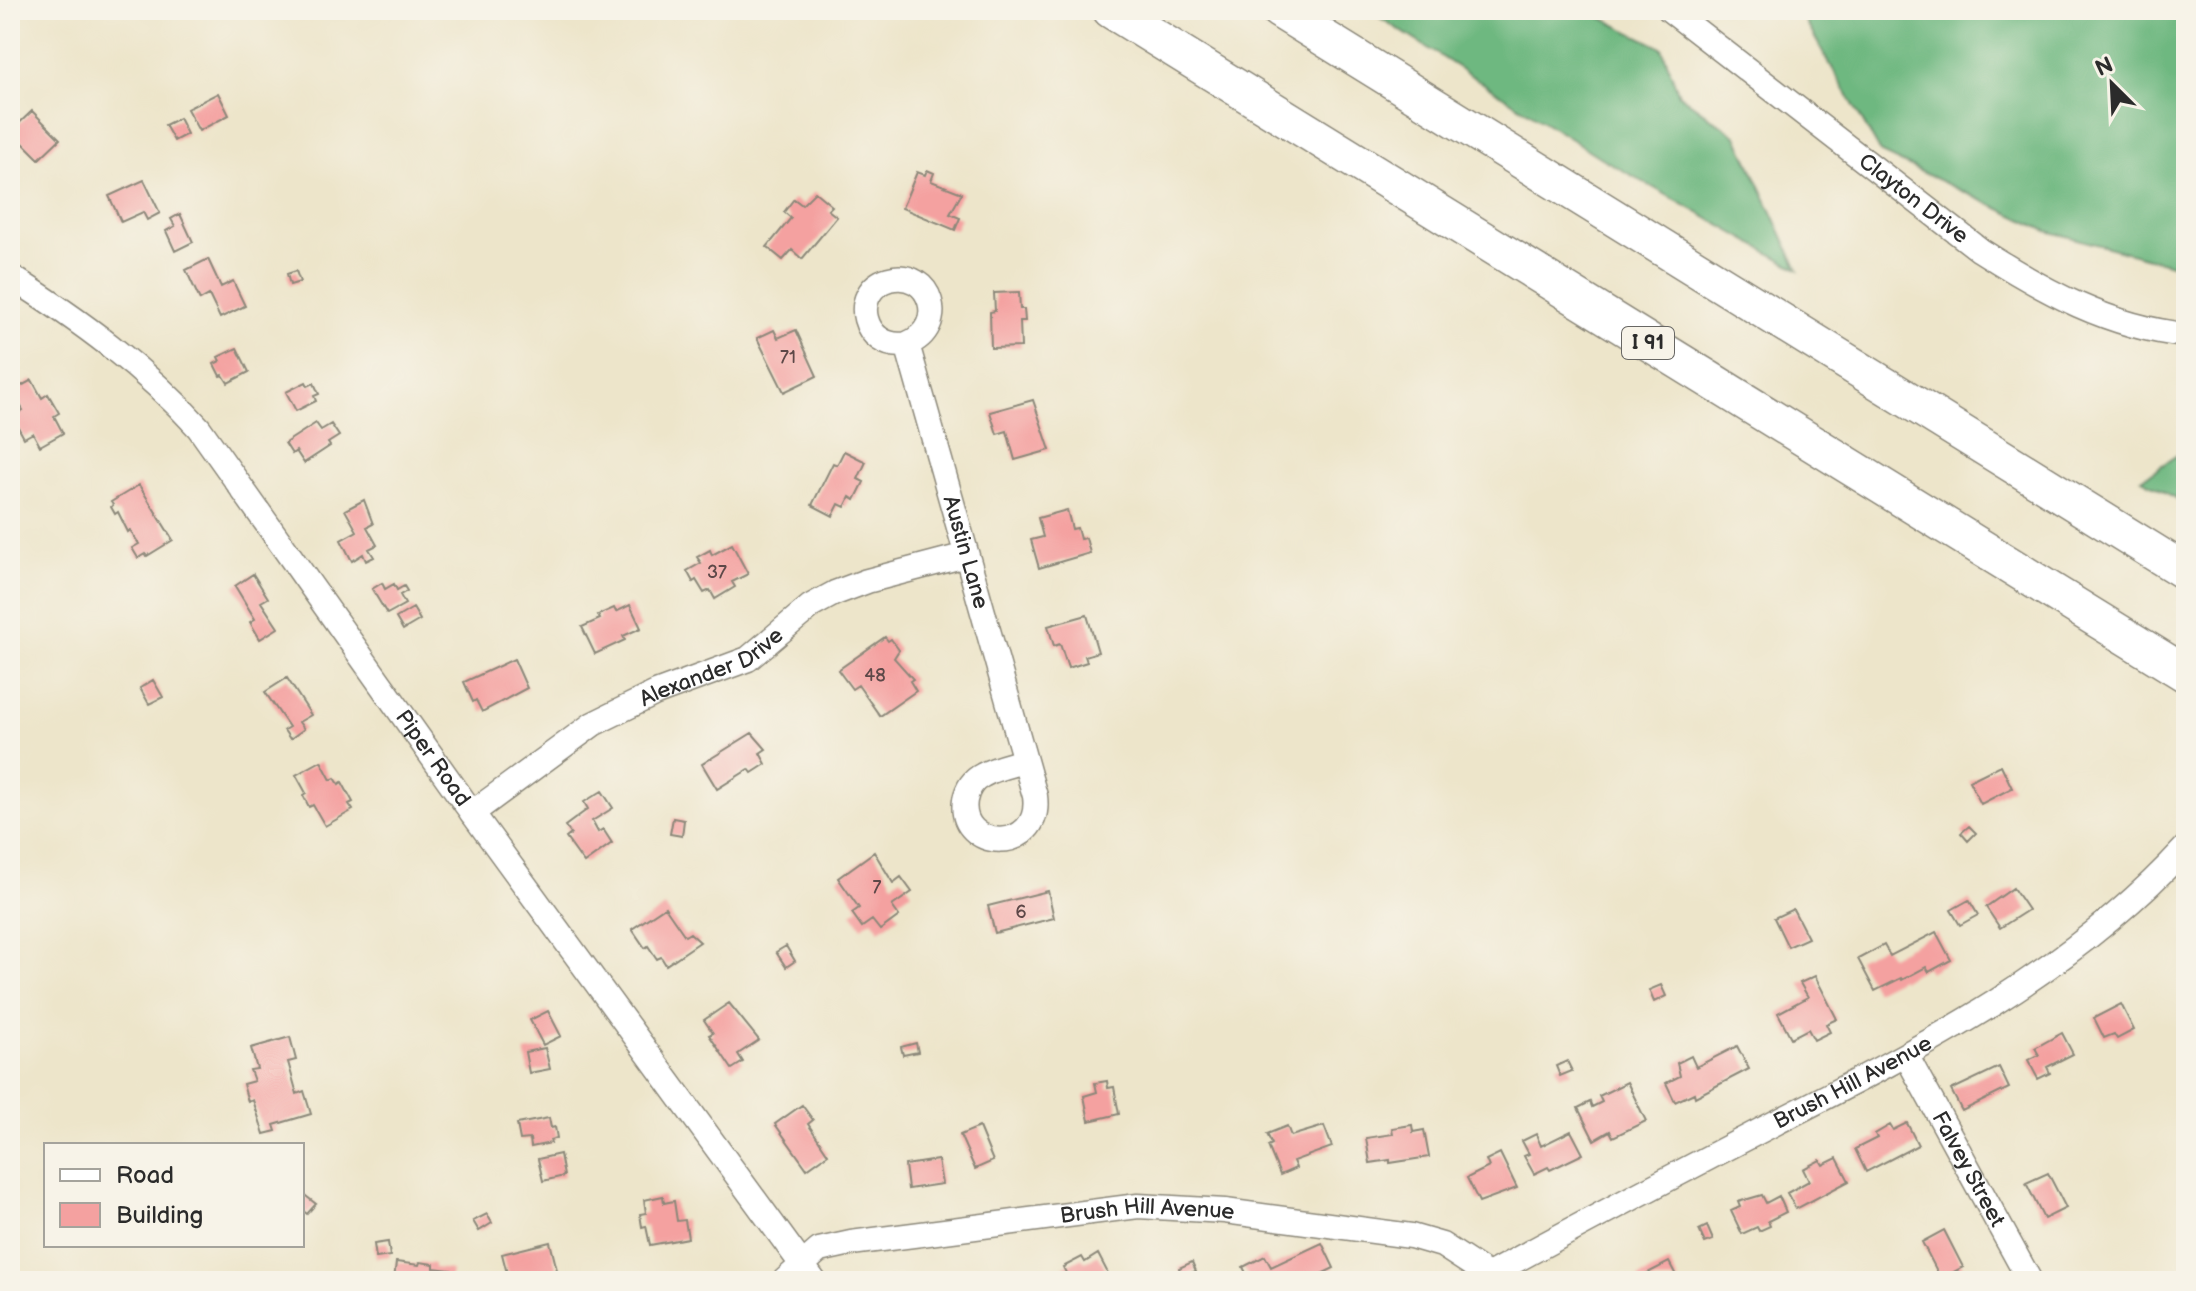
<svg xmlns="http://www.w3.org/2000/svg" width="2196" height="1291" font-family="'Balsamiq Sans',sans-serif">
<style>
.forest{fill:#6eb880;stroke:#4c7256;stroke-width:2}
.building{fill:#f4a1a0}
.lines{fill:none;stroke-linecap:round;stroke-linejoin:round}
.minor-casing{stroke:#8c887a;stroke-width:27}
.highway-casing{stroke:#8c887a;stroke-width:39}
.minor{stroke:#fff;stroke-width:24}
.highway{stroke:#fff;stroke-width:36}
.labels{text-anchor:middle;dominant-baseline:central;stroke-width:6;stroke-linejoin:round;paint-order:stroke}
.number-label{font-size:18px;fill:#5d4848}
.shield{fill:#f7f3e8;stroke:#686764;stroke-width:2}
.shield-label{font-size:20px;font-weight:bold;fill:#2b2b2b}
.street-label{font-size:22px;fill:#2b2b2b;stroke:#f7f3e8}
</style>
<rect width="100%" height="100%" fill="#f7f3e8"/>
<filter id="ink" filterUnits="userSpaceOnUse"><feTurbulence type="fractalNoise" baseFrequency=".0125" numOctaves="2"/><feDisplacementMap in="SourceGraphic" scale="16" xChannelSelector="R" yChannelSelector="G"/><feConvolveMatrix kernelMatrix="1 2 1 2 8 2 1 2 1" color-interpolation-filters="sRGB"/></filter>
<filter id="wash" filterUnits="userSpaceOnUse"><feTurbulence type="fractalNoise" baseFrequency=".006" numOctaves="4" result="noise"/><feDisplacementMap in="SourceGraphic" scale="32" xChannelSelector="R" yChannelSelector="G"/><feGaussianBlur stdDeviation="1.8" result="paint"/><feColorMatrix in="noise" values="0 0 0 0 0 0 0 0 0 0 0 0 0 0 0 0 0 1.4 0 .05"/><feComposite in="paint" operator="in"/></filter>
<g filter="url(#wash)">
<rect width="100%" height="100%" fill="#ede5ca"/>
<path class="forest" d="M1368,10H1586L1662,48L1679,95L1737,136L1798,269L1601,158Z
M1799,10H2186V268L2047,231L1881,153Z
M2186,449V504L2142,479Z"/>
<g id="blocks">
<path class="building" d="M218,93L229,115L199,131L187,109Z
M32,111L60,139L39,159L11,131Z
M179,118L187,134L174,141L165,125Z
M927,170L934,173L931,181L962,193L950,214L960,218L955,230L902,208L917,172L925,175Z
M144,180L160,213L147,220L143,212L121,222L109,196Z
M815,192L832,206L828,210L837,217L802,259L792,250L783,260L767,247L791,218L784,212L794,199L802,205Z
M180,214L193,242L175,251L166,231L175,226L171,219Z
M208,259L221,287L233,281L245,306L220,318L209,295L200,300L186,270Z
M296,271L300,282L290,285L287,274Z
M1019,292L1020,309H1024L1025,321H1020L1021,347L991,348L990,312L995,311L994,293Z
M774,330L778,338L796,330L817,376L784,392L757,338Z
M237,348L249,372L228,383L223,375L220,376L214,364L220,361L218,357Z
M32,380L42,398L48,394L59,413L54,416L63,433L40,446L33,433L24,438L12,416L23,410L12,391Z
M306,382L308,386L314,383L319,394L314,396L316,401L296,411L286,392Z
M1033,400L1050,450L1015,460L1007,431L997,434L990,412Z
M316,423L321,430L331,424L339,436L328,443L330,446L304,463L296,451L292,454L285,443Z
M844,451L866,462L858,479L864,482L855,500L850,497L845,507L839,504L833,516L812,505L833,463L837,465Z
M139,485L173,540L147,556L145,554L138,558L132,548L139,544L130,530L128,532L118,512L115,514L111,507L113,505L111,502Z
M364,500L373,524L367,527L377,545L369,549L374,557L366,561L363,554L352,561L341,540L357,531L345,510Z
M1067,510L1072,529L1077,528L1080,539L1086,538L1090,553L1039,568L1031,540L1043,537L1038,518Z
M732,544L748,574L732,582L735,587L715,599L710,590L704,593L696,580L693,582L687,571L701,563L697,557L710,550L712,555Z
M253,574L268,598L261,602L278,628L260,639L250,622L255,619L235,586Z
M382,583L385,589L394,584L397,590L404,586L407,591L400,595L405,604L387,614L372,589Z
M630,605L641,628L623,636L625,640L595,654L582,627L600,619L598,615L614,608L616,612Z
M413,608L420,620L403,630L396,618Z
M1087,615L1098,652L1085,656L1087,662L1068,668L1060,644L1054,646L1048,626Z
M885,637L888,641L891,639L899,650L894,658L913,679L910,681L916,691L880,716L858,685L852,689L838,670Z
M514,659L527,688L482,712L476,700L473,702L464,682Z
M287,678L311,715L299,722L304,729L290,739L284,730L289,727L265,692Z
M153,680L163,697L149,704L140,688Z
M752,733L766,749L760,753L766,764L752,773L749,769L717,789L702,764Z
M321,761L331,780L335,778L339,784L342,782L353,802L349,804L353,810L325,826L313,805L309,807L303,795L306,793L296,775Z
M2001,765L2012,788L1981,804L1969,781Z
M602,791L613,808L592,821L598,832L603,829L612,843L584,863L566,838L571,834L565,826L588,809L584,802Z
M673,818L684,820L682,836L670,834Z
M1969,826L1976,833L1968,841L1961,833Z
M874,852L893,883L901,877L912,892L892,906L899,916L880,930L872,920L862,927L852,913L859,908L838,878Z
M2013,888L2028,910L2000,928L1986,907Z
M1048,891L1054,918L995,933L988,906Z
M1969,900L1978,915L1960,925L1951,910Z
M665,907L685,936L690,933L700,942L666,965L661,957L657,959L648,946L645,948L632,929Z
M1793,909L1808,938L1788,947L1774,918Z
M1936,932L1951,960L1929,972L1926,967L1902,980L1901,978L1875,991L1858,959L1884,945L1890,956Z
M786,946L795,961L786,967L776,952Z
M1815,976L1837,1019L1826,1024L1830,1032L1814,1040L1808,1029L1791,1038L1778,1013L1808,997L1800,983Z
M1661,985L1666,996L1654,1002L1649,990Z
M729,1003L759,1040L738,1054L743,1062L732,1069L709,1035L713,1033L704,1020Z
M2121,1004L2134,1030L2117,1039L2114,1034L2104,1038L2094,1018Z
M548,1011L561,1036L543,1045L530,1020Z
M2062,1033L2073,1054L2047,1067L2050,1073L2038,1079L2028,1060L2039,1055L2035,1048Z
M290,1037L296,1060L288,1062L297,1094L304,1091L311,1114L274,1125L276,1131L264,1134L253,1100L248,1102L243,1084L254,1081L250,1070L257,1069L251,1048Z
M916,1043L918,1052L903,1055L901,1047Z
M1737,1046L1749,1069L1695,1097L1694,1093L1675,1102L1666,1083L1680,1076L1677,1063L1691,1056L1696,1067Z
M545,1048L550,1069L529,1073L525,1052Z
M1567,1061L1572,1071L1560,1076L1556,1066Z
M1999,1067L2009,1088L1962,1111L1951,1090Z
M1107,1081L1108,1088L1114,1087L1119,1114L1089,1121L1084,1096L1097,1092L1095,1083Z
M1627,1082L1646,1121L1613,1137L1610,1131L1594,1140L1578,1108L1590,1102L1592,1107L1602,1102L1599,1096Z
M802,1105L813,1120L808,1124L828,1154L807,1169L775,1124Z
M549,1118L551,1128L555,1127L557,1138L550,1140L551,1143L531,1147L530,1139L520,1140L517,1124Z
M1907,1123L1918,1145L1866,1172L1855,1149L1877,1138L1875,1134L1890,1125L1893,1130Z
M1412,1125L1413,1132L1424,1130L1429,1157L1390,1163V1160L1370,1163L1366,1138L1393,1134L1392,1128Z
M1287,1126L1291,1136L1324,1126L1332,1147L1293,1161L1296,1168L1280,1175L1268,1146L1272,1144L1267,1134Z
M979,1127L993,1161L975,1169L960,1135Z
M1571,1131L1583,1154L1550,1170L1548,1167L1534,1174L1524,1156L1529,1154L1522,1141L1536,1134L1541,1146Z
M1500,1153L1517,1188L1479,1202L1467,1178L1489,1167L1486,1160Z
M560,1154L564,1176L543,1181L538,1159Z
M1837,1158L1849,1181L1796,1209L1787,1193L1809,1181L1803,1169L1820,1160L1823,1165Z
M938,1160L942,1184L908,1189L905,1165Z
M2048,1173L2066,1208L2044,1219L2026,1183Z
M302,1193L316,1204L307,1214L302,1210Z
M1762,1195L1766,1203L1779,1196L1786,1212L1768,1221L1770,1226L1759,1231L1757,1227L1742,1234L1731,1211L1740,1207L1738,1202Z
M663,1196L664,1203L674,1201L677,1221L685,1220L688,1238L650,1245L646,1226L642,1227L640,1214L646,1213L644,1200Z
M487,1214L492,1223L479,1231L473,1221Z
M1707,1226L1713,1240L1705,1243L1699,1230Z
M1944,1230L1963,1267L1941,1279L1922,1242Z
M388,1242L390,1256L376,1258L374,1244Z
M550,1242L559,1278L546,1281H509L502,1254Z
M1322,1243L1334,1268L1307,1281H1250L1243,1267L1265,1256L1271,1267Z
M1098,1254L1110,1277L1103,1281H1070L1063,1267L1082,1257L1085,1262Z
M396,1262L419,1265L420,1262L434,1264V1268L451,1270L449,1281H394Z
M1192,1262L1196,1271L1182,1277L1179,1268Z
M1669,1262L1679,1281H1640L1638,1278Z"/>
</g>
</g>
<g filter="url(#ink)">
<use href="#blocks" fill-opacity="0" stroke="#8c887a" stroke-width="2"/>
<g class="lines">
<defs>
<g id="minor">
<path id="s1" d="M1670,10L1980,250C2044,291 2109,327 2186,335"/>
<path id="s2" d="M10,276C79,320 144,367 199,428L465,803L814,1281"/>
<path id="s3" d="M907,344C863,352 848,291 889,279C931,268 950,327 907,344L1035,796C1043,855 957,852 965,800C967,789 973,780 983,775C995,768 1011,765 1024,761"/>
<path id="s4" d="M472,813L593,724L656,693L748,659L811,606L835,593L867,581L966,555"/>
<path id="s5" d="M1906,1055L2030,1281"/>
<path id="s6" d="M784,1281L819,1250L851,1243L1138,1206L1225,1211L1411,1236L1442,1245L1488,1275"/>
<path id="s7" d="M1478,1281C1577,1226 1677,1174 1777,1122C1924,1047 2073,971 2186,847"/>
</g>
<path id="highway" d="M1111,10L2186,674
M1279,10L2186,572"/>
</defs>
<use href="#minor" class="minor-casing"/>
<use href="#highway" class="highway-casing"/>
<use href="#minor" class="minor"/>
<use href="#highway" class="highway"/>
</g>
</g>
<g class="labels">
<g class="number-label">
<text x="788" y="357">71</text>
<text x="717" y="572">37</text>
<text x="875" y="675">48</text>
<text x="877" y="887">7</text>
<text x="1021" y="912">6</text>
</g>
<rect class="shield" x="1622" y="327" width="52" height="32" rx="6"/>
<g class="shield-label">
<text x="1648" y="343">I 91</text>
</g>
<g class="street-label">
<text stroke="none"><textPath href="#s1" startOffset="308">Clayton Drive</textPath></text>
<text stroke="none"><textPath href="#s3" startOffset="426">Austin Lane</textPath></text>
<text stroke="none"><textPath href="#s4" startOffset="282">Alexander Drive</textPath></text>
<text stroke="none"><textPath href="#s2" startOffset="648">Piper Road</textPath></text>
<text stroke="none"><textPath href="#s7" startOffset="424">Brush Hill Avenue</textPath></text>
<text stroke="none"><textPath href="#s5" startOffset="130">Falvey Street</textPath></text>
<text stroke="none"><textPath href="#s6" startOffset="378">Brush Hill Avenue</textPath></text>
</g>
</g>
<rect width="2196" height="1291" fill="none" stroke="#f7f3e8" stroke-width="40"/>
<rect x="44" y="1143" width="260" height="104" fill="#f7f3e8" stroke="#a5a39c" stroke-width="2"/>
<rect x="60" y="1169" width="40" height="12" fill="#ffffff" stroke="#a5a39c" stroke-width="2"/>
<text x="116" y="1183" font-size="24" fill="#2b2b2b">Road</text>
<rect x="60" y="1203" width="40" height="24" fill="#f4a1a0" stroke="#a5a39c" stroke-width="2"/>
<text x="116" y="1223" font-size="24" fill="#2b2b2b">Building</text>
<g transform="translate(2112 84) rotate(336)" stroke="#f7f3e8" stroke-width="6" paint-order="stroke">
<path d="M0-6L14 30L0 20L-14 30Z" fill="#2b2b2b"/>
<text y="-12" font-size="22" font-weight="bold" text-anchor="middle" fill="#2b2b2b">N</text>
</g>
</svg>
